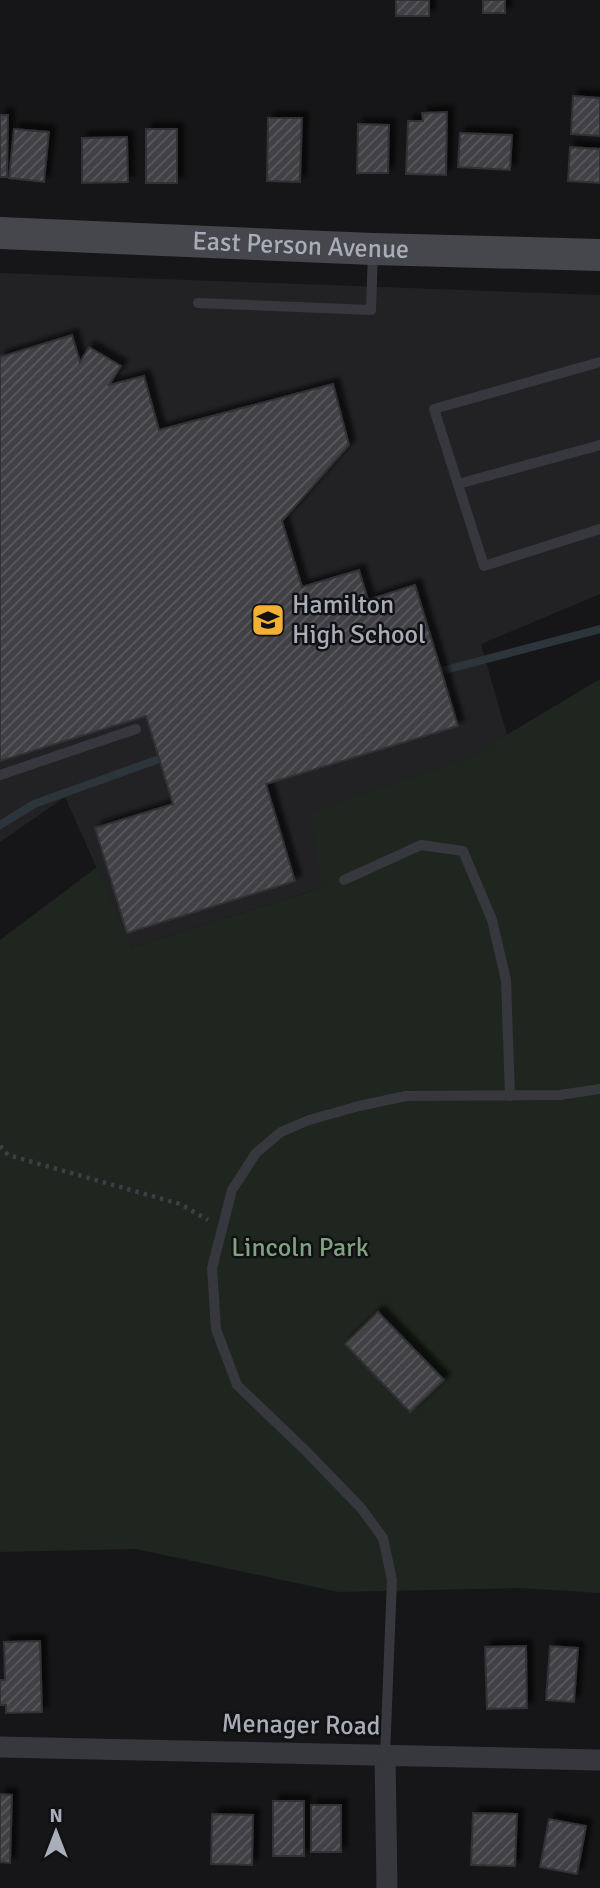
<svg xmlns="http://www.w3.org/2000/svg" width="600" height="1888" font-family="Signika,sans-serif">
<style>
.built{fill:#222225}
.green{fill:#1e261f}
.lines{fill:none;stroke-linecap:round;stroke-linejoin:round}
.stream{stroke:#2c353c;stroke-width:8}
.building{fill:url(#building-hatch);stroke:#303034;stroke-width:2;filter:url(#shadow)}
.path{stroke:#3d3f44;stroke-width:4.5;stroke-dasharray:3.5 5;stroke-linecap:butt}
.service{stroke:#37383d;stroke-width:10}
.minor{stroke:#37383d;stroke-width:21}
.secondary{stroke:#45474d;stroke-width:32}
.labels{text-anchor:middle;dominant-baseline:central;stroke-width:5;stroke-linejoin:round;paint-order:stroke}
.street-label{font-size:26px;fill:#a8adb8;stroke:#111113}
.poi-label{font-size:26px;fill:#a8adb8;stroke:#111113;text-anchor:start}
.park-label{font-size:26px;fill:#7fa381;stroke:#111113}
</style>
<defs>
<pattern id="building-hatch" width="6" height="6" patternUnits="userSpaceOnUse" patternTransform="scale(1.75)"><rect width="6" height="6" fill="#404145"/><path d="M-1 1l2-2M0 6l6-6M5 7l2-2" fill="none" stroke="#595a5e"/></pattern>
<filter id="shadow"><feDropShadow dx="6" dy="-6" stdDeviation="2" flood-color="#0009"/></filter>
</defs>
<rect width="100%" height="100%" fill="#161618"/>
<path class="built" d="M0,273L600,295V594L481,644L507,735L468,758L322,888L132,947L65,797L0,842Z"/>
<path class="green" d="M600,679V1593L520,1588L338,1592L136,1549L0,1552V940L97,867L132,947L322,888L310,813L468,758Z"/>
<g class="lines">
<path class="stream" d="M441,671L600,629
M0,825L34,804L159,759"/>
</g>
<path class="building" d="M396,0H429V16H396Z
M483,0H505V13H483Z
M573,96L600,98V136L571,134Z
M447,112L446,175L406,174L408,121H423L422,113Z
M0,115H8L7,177H0Z
M268,118H302L300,182L267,181Z
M358,124L389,125L388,173H357Z
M14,129L49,132L44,182L9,178Z
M146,129H177V183H146Z
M460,133L512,135L510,170L458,167Z
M127,137L128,182L82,183V138Z
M570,147L600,149V183L568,181Z
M72,335L80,362L89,347L121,366L109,385L144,376L159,430L333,384L349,445L282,521L302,587L359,570L368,600L415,585L458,726L266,784L295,881L127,933L95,828L173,804L146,716L0,761V357Z
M378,1312L444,1380L410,1412L345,1344Z
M40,1641L42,1712L6,1713V1705H0V1680H5L4,1642Z
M526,1646L527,1708L487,1709L485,1647Z
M550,1646L578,1648L574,1702L546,1700Z
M0,1794L12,1795L10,1863L0,1862Z
M273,1801H304V1856H273Z
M311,1805H341V1852H311Z
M473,1813L517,1814L515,1866L471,1865Z
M212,1814L253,1815L252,1865L211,1864Z
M549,1819L586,1826L577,1874L540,1867Z"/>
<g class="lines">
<path class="path" d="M0,1146L8,1155L180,1204L208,1220"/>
<path class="service" d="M198,303L371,310L373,252
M600,362L434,409L484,566L600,529
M458,484L600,445
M0,775L136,729
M344,880L421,845L463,851L492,920L506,980L510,1096
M385,1755L392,1580L383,1538L361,1508L305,1450L237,1385L216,1329L212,1268L232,1190L256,1153L281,1132L309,1120L359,1106L406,1096L560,1095L600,1089"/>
<path class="minor" d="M0,1747L600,1760
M385,1755L387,1888"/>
<path class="secondary" id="s1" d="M0,233L373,249L600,255"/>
</g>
<defs>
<symbol id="school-square" viewBox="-11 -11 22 22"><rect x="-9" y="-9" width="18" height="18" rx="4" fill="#f2b134" stroke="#111113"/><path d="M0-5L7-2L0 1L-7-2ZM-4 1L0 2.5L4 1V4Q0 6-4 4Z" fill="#111"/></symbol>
</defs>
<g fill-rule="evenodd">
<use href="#school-square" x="249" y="601" width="38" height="38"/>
</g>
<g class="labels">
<g class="street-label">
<text stroke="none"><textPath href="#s1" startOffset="301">East Person Avenue</textPath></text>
<text transform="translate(301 1725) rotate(1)">Menager Road</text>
</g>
<g class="poi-label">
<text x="292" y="605">Hamilton<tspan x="292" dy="30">High School</tspan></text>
</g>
<g class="park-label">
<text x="300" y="1248">Lincoln Park</text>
</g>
</g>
<g transform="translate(56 1832)" stroke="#111113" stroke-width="5" paint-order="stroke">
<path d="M0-5L12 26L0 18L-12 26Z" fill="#a8adb8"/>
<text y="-10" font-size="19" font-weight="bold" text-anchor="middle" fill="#a8adb8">N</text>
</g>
</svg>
